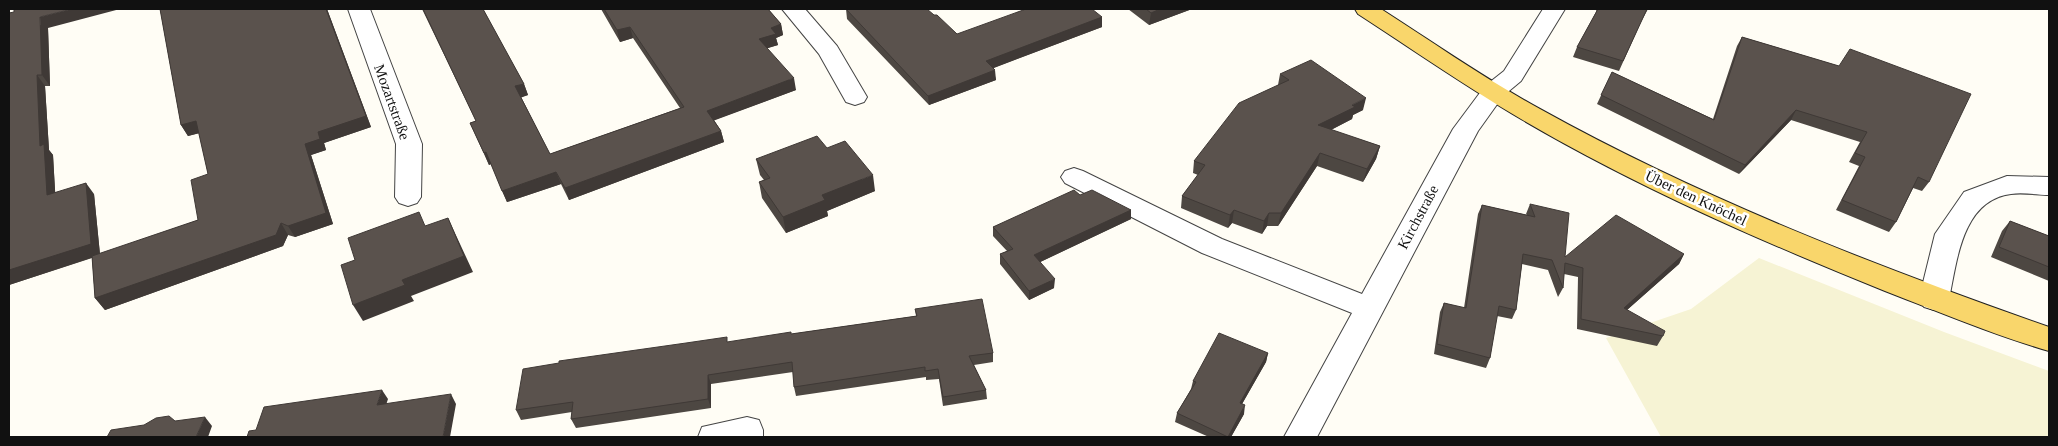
<svg xmlns="http://www.w3.org/2000/svg" width="2058" height="446" font-family="'Times New Roman',serif">
<style>
.farmland{fill:#f6f3d4}
.lines{fill:none;stroke-linecap:round;stroke-linejoin:round}
.minor-casing{stroke:#444;stroke-width:2}
.major-casing{stroke:#222;stroke-width:2}
.minor{fill:#fff;fill-rule:evenodd}
.major{fill:#f9d66b;fill-rule:evenodd}
.wall{fill:#4d4742}
.shaded-wall{fill:#3f3936}
.building{fill:#5a524d;stroke:#3f3936}
.labels{text-anchor:middle;dominant-baseline:central;stroke-width:5;stroke-linejoin:round;paint-order:stroke}
.street-label{font-size:15px;fill:#111;stroke:#fff}
</style>
<rect width="100%" height="100%" fill="#fffdf5"/>
<path class="farmland" d="M1759,258L1944,332L2049,371V437H1661L1606,338L1691,309Z"/>
<g class="lines">
<defs>
<path id="minor" d="M348,9H370L422,144L421,197L417,203L408,206L399,203L395,197L396,144Z
M782,9H805L837,46L867,97L864,102L855,105L846,102L819,54Z
M1543,9H1565L1521,81L1503,96L1478,131L1317,437H1284L1352,313L1202,253L1065,183L1061,177L1065,171L1074,168L1083,171L1222,239L1362,294L1453,129L1485,86L1504,71Z
M2007,176L2049,177V195C2037,195 2023,192 2011,194C1962,200 1957,261 1949,299L1944,307L1934,310L1924,307L1919,299L1935,234L1964,192Z
M747,417L759,420L763,430V437H698L702,427Z"/>
<path id="major" d="M1355,9H1381C1434,43 1485,79 1540,109C1702,199 1875,266 2049,327V351C1994,335 1939,312 1885,291C1761,241 1637,187 1521,119C1465,86 1412,49 1358,14Z"/>
</defs>
<use href="#minor" class="minor-casing"/>
<use href="#major" class="major-casing"/>
<use href="#minor" class="minor"/>
<use href="#major" class="major"/>
</g>
<path class="wall" d="M160,9H327L371,127L324,143L326,150L311,155L333,224L295,237L288,235L283,246L105,310L95,298L92,258L9,285V13L48,28L50,86H45L49,150L53,155L55,192L94,194L100,254L198,220L208,174L199,133L188,136L181,125Z
M422,9H483L524,84L528,95L521,97L550,154L680,108L633,38L620,42L601,9H768L781,24L783,35L776,38L778,45L767,48L796,90L714,120L721,131L724,142L569,200L561,184L507,202L491,164L489,165L470,123L476,121Z
M846,9L934,15L957,34L1102,17V27L993,68L996,80L929,105L847,19Z
M1128,9H1192L1149,25Z
M1597,9H1648L1641,22L1619,71L1573,57L1577,47L1596,12V11Z
M1742,37L1839,66L1929,182L1922,191L1913,188L1896,222L1889,232L1836,210L1859,166L1849,162L1860,142L1791,120L1739,174L1597,104L1612,72L1713,119L1737,46Z
M1280,74L1363,110L1353,115L1352,119L1331,130L1380,146L1376,159L1363,182L1317,166L1278,226H1267L1262,234L1232,223L1228,228L1181,208L1182,196L1198,175L1193,173L1194,161L1278,85Z
M827,148L875,191L827,211L828,216L786,233L762,198L759,182L764,180L760,175L756,159Z
M1080,195L1131,210V219L1040,262L1054,288L1029,300L1000,264V254L1007,251L993,236V227Z
M1530,204L1565,257L1684,254L1679,264L1627,310L1663,336L1657,346L1577,329L1578,277L1564,274L1563,288L1558,297L1548,270L1522,264L1516,310L1512,319L1497,316L1490,358L1486,368L1434,354L1440,312L1444,303L1464,308L1478,214L1482,205L1527,215L1526,214Z
M2010,221L2049,236V281L1991,257L2002,231Z
M915,309L993,353V362L974,365L986,390L987,399L943,406L939,379L926,380V377L796,396L794,387L793,372L711,384V408L576,428L571,419L572,412L521,420L516,410L791,334L916,316Z
M1268,353L1266,362L1242,404L1244,414L1231,437H1209L1175,422L1177,413L1191,389L1193,381Z"/>
<path class="shaded-wall" d="M72,9H120L48,28L50,86L42,75L40,17Z
M326,9H327L371,127L324,143L326,150L311,155L333,224L295,237L288,226L305,144Z
M1160,9H1192L1149,25L1151,13Z
M1102,17V27L986,71V61Z
M781,24L783,35L776,38L778,45L762,50L759,39L771,28Z
M630,27L633,38L620,42L617,30Z
M995,70L996,80L929,105L928,96Z
M37,75L45,86L49,150L53,155L56,206L47,195L40,146Z
M794,78L796,90L710,122L707,111Z
M524,84L528,95L520,98L515,86Z
M1366,98L1363,110L1353,115L1352,119L1315,138L1318,125L1352,105Z
M1796,110L1791,120L1739,174L1745,165Z
M196,121L204,132L188,136L181,125Z
M721,131L724,142L569,200L565,188Z
M1380,146L1376,159L1363,182L1367,169Z
M486,152L491,164L489,165L484,153Z
M1320,153L1317,166L1278,226L1281,213Z
M556,172L561,184L507,202L502,191Z
M873,175L875,191L827,211L828,216L786,233L783,217L822,195Z
M86,183L94,194L100,255L9,285V270Z
M1131,210V219L1034,265V255Z
M1234,210L1232,223L1228,228L1230,215Z
M1269,213L1267,226L1262,234L1264,221Z
M448,218L473,272L411,296L414,301L363,321L353,305L402,280Z
M281,223L288,235L283,246L105,310L95,298Z
M1684,254L1679,264L1619,317L1624,308Z
M1055,279L1054,288L1029,300V291Z
M1268,353L1266,362L1238,411L1240,403Z
M708,375L711,384V408L708,399Z
M382,390L388,399L383,414L377,405Z
M451,394L456,404L450,437H443Z
M1245,405L1244,414L1231,437H1228Z
M205,417L212,426L208,437H196Z"/>
<path class="building" d="M14,9H72L40,17L42,75H37L40,146L44,144L47,195L86,183L91,244L9,270V13L14,12Z
M160,9H326L366,116L318,132L320,139L305,144L326,213L288,226L281,223L276,235L95,298L92,256L198,220L191,180L208,174L196,121L181,125Z
M423,9H483L524,84L515,86L550,154L684,107L630,27L617,30L604,9H768L781,24L771,28L776,34L759,39L794,78L707,111L721,131L565,188L556,172L502,191L486,152L484,153L470,123L476,121Z
M846,9H927L934,15H937L957,34L1026,9H1092L1102,17L986,61L995,70L928,96Z
M1146,9H1160L1151,13Z
M1598,9H1647L1623,61L1577,47Z
M1742,37L1839,66L1850,49L1971,94L1929,182L1918,177L1896,222L1842,200L1865,157L1855,153L1867,132L1796,110L1745,165L1601,95L1612,72L1714,120Z
M1311,60L1366,98L1352,105L1355,107L1318,125L1380,146L1367,169L1320,153L1281,213H1269L1264,221L1234,210L1230,215L1182,196L1205,165L1194,161L1239,103L1289,80L1280,74Z
M817,136L827,148L845,141L873,175L822,195L825,200L783,217L759,182L770,178L756,159Z
M1074,190L1080,195L1092,190L1131,210L1034,255L1055,279L1029,291L1000,254L1013,249L993,227Z
M1530,204L1569,213L1565,257L1616,215L1684,254L1624,308L1665,331L1663,336L1581,319L1583,268L1565,263L1563,288L1552,260L1523,254L1516,310L1499,306L1490,358L1437,344L1444,303L1466,308L1482,205L1535,217Z
M419,212L425,226L448,218L464,256L402,280L405,285L353,305L341,265L355,260L348,238Z
M2010,221L2049,236V267L1999,247Z
M982,299L993,353L969,356L986,390L943,397L938,369L925,371V367L794,387L792,362L708,375V399L571,419L573,402L516,410L523,369L559,363V361L686,343L727,337V342L791,332V334L917,316L915,309Z
M1219,333L1268,353L1240,403L1245,405L1228,437L1177,413L1196,382L1193,381Z
M382,390L377,405L451,394L443,437H247L249,431L256,430L264,407Z
M169,416L175,421L205,417L196,437H107L111,430L144,425L156,418Z"/>
<g class="labels">
<g class="street-label">
<text transform="translate(392 102) rotate(70)">Mozartstraße</text>
<text transform="translate(1696 198) rotate(25)">Über den Knöchel</text>
<text transform="translate(1418 217) rotate(-62)">Kirchstraße</text>
</g>
</g>
<rect width="2058" height="446" fill="none" stroke="#111111" stroke-width="20"/>
</svg>
